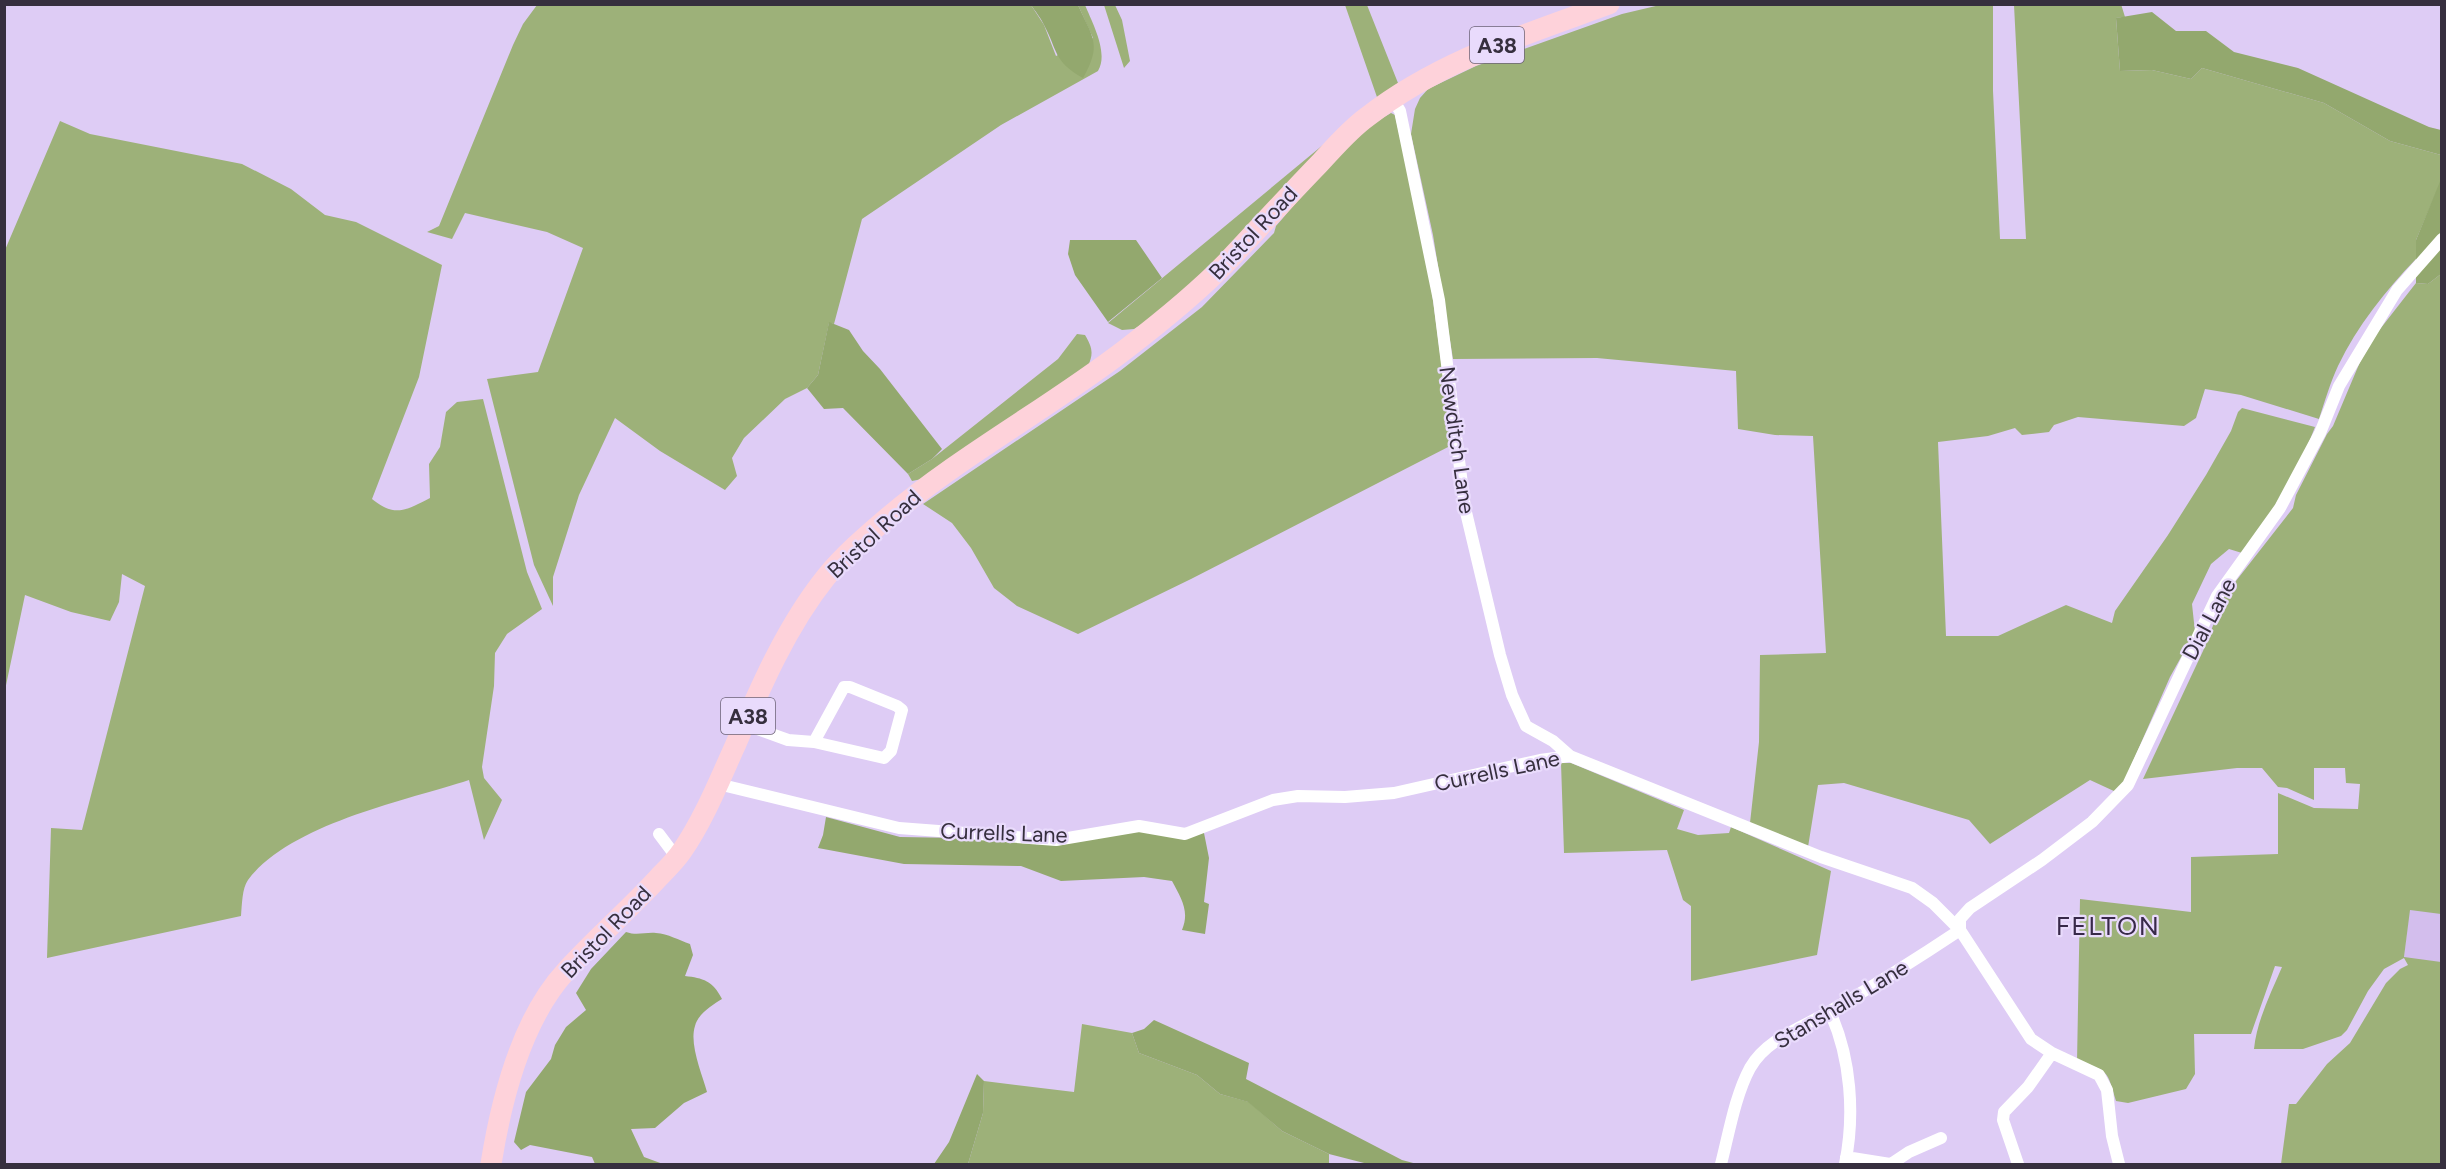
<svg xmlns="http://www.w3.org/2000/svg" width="2446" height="1169" font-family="Figtree,sans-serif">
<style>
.built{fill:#d3beed}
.green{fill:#9db179}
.forest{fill:#93a86e}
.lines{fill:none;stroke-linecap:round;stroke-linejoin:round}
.minor{stroke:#fff;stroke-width:12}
.trunk{stroke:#fed2da;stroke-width:21}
.labels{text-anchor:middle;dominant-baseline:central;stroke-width:4.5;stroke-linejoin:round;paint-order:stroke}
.shield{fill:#e9dbfc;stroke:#6c6377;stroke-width:1.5}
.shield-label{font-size:21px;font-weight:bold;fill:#362f3e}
.street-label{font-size:22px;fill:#362f3e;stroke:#e9dbfc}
.quarter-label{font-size:26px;letter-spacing:1.5px;fill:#382949;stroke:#e9dbfc}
</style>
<rect width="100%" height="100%" fill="#deccf5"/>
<path class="built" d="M2410,903L2441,907V967L2404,958Z"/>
<path class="green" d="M2121,4L2125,17L2116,18L2120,71L2152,70L2191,79L2202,68L2324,103L2390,141L2441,155L2442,179L2416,240V259C2386,290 2357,326 2338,366C2330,383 2325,401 2319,419L2241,395L2205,389L2196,418L2184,426L2078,417L2054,425L2049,432L2022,435L2015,428L1988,436L1938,442L1946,636H1998L2066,605L2112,623L2115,611L2168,535L2206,475L2231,431L2238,412L2242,408L2315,427C2298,473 2271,514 2242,553L2229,549L2211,564L2192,604L2195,632L2170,677L2123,784L2116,792L2090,780L1990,844L1969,820L1844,783L1818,785L1808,847L1750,823L1759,742L1760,655L1826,653L1813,436L1775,435L1738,429L1736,371L1597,358L1453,359L1433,235L1411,134L1415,109L1420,98L1428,89L1476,66L1622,14L1660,5H1993V91L2000,239H2026L2014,5Z
M537,5H1031L1044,25L1056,56L1093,38L1078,5H1085C1092,22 1109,53 1098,71L1001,125L862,219L834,324L829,323L818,375L807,388L785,399L744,438L732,458L737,476L725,490L660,451L615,418L579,495L553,577V606L534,565L487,379L538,372L583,248L547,232L465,213L452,239L427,232L439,226L513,45L523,24Z
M1104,5H1115L1122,20L1130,61L1124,68Z
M1345,5H1367L1398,83L1378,100Z
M1391,113L1395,115L1428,262L1452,445L1191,579L1078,634L1017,606L994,588L971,548L952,523L923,504L1120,371L1202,307L1274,233L1276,226C1309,189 1347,137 1391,113Z
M60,121L90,134L242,164L291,189L325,215L356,222L442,265L419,377L372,499C395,518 406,510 430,498L429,464L440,447L446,412L457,402L483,399L527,572L542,609L507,634L495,653L494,686L482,767L484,778L502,800L484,840L469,780C404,801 290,824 248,880C242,888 242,905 241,916L47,958L51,828L82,830L145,586L122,574L119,602L110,621L71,612L25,595L5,690V250Z
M1335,135L1198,278L1152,318L1134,329L1122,330L1108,323Z
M2441,274V914L2410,910L2404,957L2441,962V1164H2281L2289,1104H2296L2327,1064L2350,1043L2386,983L2400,969L2408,965L2404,958L2384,969L2368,991L2347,1030L2341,1036L2303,1049H2254C2257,1020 2271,993 2282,967L2275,966L2251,1034H2194L2195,1074L2186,1089L2128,1103L2116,1101C2107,1071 2109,1070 2077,1062L2080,899L2191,912V857L2278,854V793L2314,808L2358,809L2360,784L2346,783L2345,768H2314V800L2287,788L2278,787L2262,768H2237L2143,779L2203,651L2225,595L2293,508L2296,495L2327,434L2333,426L2360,362L2377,333L2416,283L2428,284Z
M1077,334L1085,335C1092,347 1094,353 1088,366L922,479L912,481L908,474L932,459L1058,359Z
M1561,763H1571L1684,810L1677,829L1698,835L1729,833L1731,827L1831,871L1817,955L1691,981V906L1683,900L1667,850L1564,853Z
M1082,1024L1132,1033L1139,1053L1197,1075L1220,1094L1249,1102L1282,1131L1329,1154V1164H968L983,1113L984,1081L1074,1092Z"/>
<path class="forest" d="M1031,5H1078C1093,38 1102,44 1083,78C1053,61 1058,51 1044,25C1041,18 1035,11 1031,5Z
M2152,12L2176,31H2206L2234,52L2298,68L2429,127L2441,130V155L2390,141L2324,103L2202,68L2191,79L2152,70L2120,71L2116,18Z
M2441,179V274L2428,284L2416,283V240Z
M1070,240H1136L1162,278L1108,322L1075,275L1068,254Z
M829,322L849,330L863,351L880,369L942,449L932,459L908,474L843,408L824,409L807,388L818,375Z
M826,817L900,837L958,838L1138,831L1204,833L1209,858L1204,902L1209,904L1205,934L1182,930C1190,911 1181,898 1172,881L1144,877L1061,881L1021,866L904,864L818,848L823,835Z
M626,932C637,936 645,932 656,933C668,934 679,940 690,944L693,955L685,976C703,978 713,981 722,999C712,1005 698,1014 695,1026C689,1044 702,1074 707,1092L684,1103L655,1128L631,1129L644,1157L663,1164H595L592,1157L530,1145L521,1150L514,1142L526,1092L551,1059L555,1045L566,1027L586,1010L576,993L591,969Z
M1154,1020L1238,1058L1249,1063L1246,1079L1402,1160L1417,1164H1368L1329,1154L1282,1131L1248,1102L1220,1094L1197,1075L1139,1053L1132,1033L1144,1029Z
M977,1074L984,1081L983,1113L968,1164H934L949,1142Z"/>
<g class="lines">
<path class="minor" d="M1392,98L1400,111L1439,300L1465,508L1500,655L1512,695L1526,726L1553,741L1570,756
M744,724L788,740L814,742L884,758L891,751L902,710L897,706L850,687H844L814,742
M718,784L899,828L1056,840L1139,826L1185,834L1273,800L1298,796L1345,797L1394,793L1540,760L1570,756L1821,857L1912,888L1933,903L1960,930L2031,1039L2052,1053L2099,1075L2107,1090L2112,1136L2119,1164
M659,834L677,858
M1960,930V919L1970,908L2042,860L2092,822L2128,785L2217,596L2280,508L2320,433L2339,386L2397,290L2442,239
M1830,1012C1851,1058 1855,1115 1845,1164
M1846,1157L1890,1164
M1721,1164C1729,1133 1735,1096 1750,1068C1767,1038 1804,1027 1832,1010C1875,985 1918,958 1960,930
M1891,1164L1909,1152L1941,1138
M2018,1164L2003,1120L2004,1112L2028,1087L2052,1053"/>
<path class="trunk" d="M491,1164C501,1101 521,1020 566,971C596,938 630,909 660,876C668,868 676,860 682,851C704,819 719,781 735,746C760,688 786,627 826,577C844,555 865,537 886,519C961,455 1048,409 1126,349C1161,322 1196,294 1227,262C1258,229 1288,196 1319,164C1334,148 1349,130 1367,117C1439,61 1524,35 1609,4"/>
</g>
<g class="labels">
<g class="shield">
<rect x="1470" y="27" width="54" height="36" rx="4.5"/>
<rect x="721" y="698" width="54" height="36" rx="4.5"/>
</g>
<g class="shield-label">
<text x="1497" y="45">A38</text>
<text x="748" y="716">A38</text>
</g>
<g class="street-label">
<text transform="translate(1253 233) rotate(-47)">Bristol Road</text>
<text transform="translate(1457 440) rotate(82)">Newditch Lane</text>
<text transform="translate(874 534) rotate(-43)">Bristol Road</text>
<text transform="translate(2209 619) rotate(-62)">Dial Lane</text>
<text transform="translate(1497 771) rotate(-12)">Currells Lane</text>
<text transform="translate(1004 833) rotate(2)">Currells Lane</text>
<text transform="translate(606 932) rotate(-46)">Bristol Road</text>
<text transform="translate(1841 1004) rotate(-31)">Stanshalls Lane</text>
</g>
<g class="quarter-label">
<text x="2108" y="926">FELTON</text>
</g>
</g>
<rect width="2446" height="1169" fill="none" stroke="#362f3e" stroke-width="12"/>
</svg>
